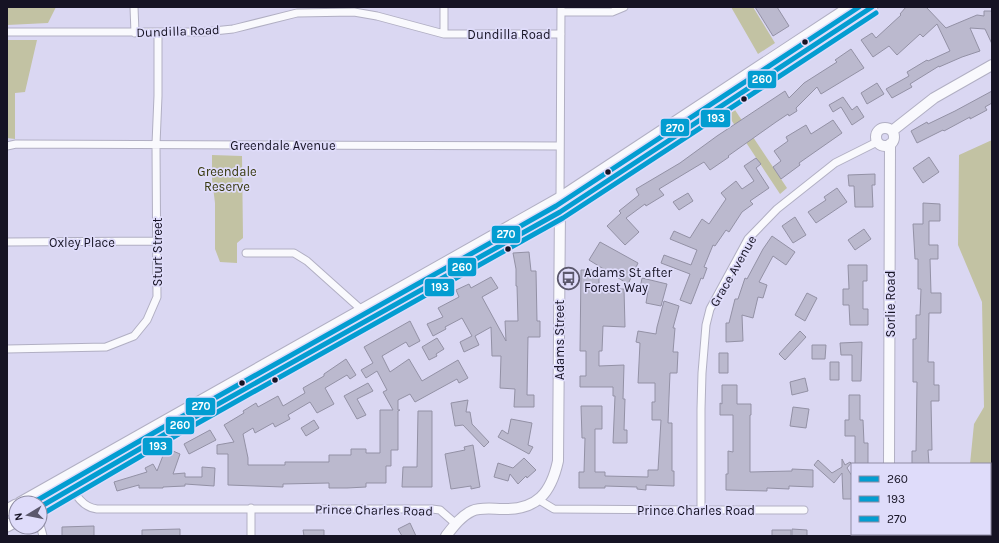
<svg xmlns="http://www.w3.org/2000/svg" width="999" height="543" font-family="Karla,sans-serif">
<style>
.green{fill:#c2c2a3}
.building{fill:#bbb9ce;stroke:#9391a5}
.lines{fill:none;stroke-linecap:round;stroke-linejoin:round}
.lane-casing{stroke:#b1afc3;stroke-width:5.5}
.street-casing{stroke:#b1afc3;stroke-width:9}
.secondary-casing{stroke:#b1afc3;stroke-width:12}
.primary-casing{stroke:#b1afc3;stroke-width:13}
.lane{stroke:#f9f9fd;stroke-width:3.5}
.street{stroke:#f9f9fd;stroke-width:7}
.secondary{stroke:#f9f9fd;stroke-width:10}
.primary{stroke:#f9f9fd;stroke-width:11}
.bus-1-casing{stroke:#dfdcfa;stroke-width:8}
.bus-2-casing{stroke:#dfdcfa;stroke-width:8}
.bus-3-casing{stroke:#dfdcfa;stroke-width:8}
.bus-1{stroke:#039dd1;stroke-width:5}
.bus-2{stroke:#039dd1;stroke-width:5}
.bus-3{stroke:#039dd1;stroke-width:5}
.bus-dot{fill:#161324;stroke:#dfdcfa;stroke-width:1.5}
.labels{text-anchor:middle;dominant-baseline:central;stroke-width:3.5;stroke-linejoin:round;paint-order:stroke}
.street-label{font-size:13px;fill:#161324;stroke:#dfdcfa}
.park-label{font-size:13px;fill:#38390d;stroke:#dfdcfa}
.poi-label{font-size:13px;fill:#161324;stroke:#dfdcfa;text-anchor:start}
.line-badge{stroke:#dfdcfa;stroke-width:1.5}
.badge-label{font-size:11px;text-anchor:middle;font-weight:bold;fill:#fff}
</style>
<rect width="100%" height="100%" fill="#dad7f2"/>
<path class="green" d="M7,7H56L48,23L7,25Z
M731,7H753L775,43L758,54Z
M7,40H37L25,92L15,93V139L7,138Z
M735,110L787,188L780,194L728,115Z
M992,140V496L990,494V464H970L974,424L984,407L982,302L958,245L959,155Z
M212,155L242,156L243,238L237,243V263L220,262L215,249V203L212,179Z"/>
<path class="building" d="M755,7H777L789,26L773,36Z
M906,7H926L946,28L977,15L984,16V11H992V44L985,29L970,28L980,51L962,57L939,67V66L910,84L912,87L892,98L886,89L909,76L907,72L927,60L928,61L950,51L937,24L923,37L920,34L897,55L889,46L873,57L861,40L872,33L876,38L901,15L900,14Z
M851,49L864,68L821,94L817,87L796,108L797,111L789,116L788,114L776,122L728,156L729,157L710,170L704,162L659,189L664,195L646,206L645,204L626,218L639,232L625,245L607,226L621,213L619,211L639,195L636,189L680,163L717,136L785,91L789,98L804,83L837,62L835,60Z
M877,83L884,94L867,104L861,93Z
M992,91V103L985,107L987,110L970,119V117L944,131L943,130L917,143L911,131L927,122L928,124L955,111Z
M843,97L852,110L857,106L864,117L852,125L841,107L833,112L829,105Z
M833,120L842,133L799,163L800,165L781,179L773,167L781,161L774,151L788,141L786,137L806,125L811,134Z
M929,157L939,172L923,183L913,168Z
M756,158L761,164L756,168L769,188L750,201L753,204L742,212L729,232L726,230L715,246L713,245L704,267L707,268L703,279L701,278L691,304L680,300L690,274L661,263L664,255L691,265L697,250L670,239L674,231L690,238L702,219L709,224L726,199L721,193L736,181L742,189L754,181L744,166Z
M875,174V185H872L873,207H855L854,186H849L848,175Z
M837,188L847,202L816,223L808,212L826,200L824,197Z
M688,193L693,201L679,210L673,202Z
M923,203L940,204V221H929V245H938V259H930L931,293H941V313H929L928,362H934V385H939V401H931L932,450H928L929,464H912V451H916L917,382H913V339H916V315H920L921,289H918V259H915L913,224H923Z
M795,217L806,235L793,243L782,226Z
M864,229L871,239L855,250L848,240Z
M772,236L795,252L786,265L773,256L759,282L767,285L763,298L758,297L753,318L742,315L743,341L726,342V323H729L735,299H738L745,278L747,279L763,249Z
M600,242L638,263L628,284L589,260Z
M529,252L531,271H536L537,321H540V337H528L527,395H534V407H514L515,389L500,388L501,356H492L491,327L475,336L479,345L464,352L460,342L472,336L462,318L445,327L446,329L433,336L427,324L443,317L438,308L459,297L456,290L469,284L471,288L491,277L498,288L482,297L506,341L505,321H518L517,286H516V269L513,253Z
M848,265H867V281H863V309H868V325H850L849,305H843V289H849Z
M581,270H599V289H624L625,327L603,326L602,351H599V366L624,365L623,399H625L624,430H627V443H613L615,396H613V387H580V376H586V351H580Z
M642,278L667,284L661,306L646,303L648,291L640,289Z
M807,293L817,298L805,321L795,315Z
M664,301L679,306L673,328H675L673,352H678L677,373H670L669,397L668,423H672V471H674V486L646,485V490L637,489V487L605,486V488H579V472H584L585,438H582L581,406H602V429H595V472H605V476L648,477V470H658L661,420H652V402H655V383H638L640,343L636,342L638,331L656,334L657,327Z
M410,321L420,341L409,347L406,342L382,356L390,372L409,359L422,381L458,360L468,378L459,383L457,379L415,402L410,394L398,400V410H400L398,411V450H391V466H386V483H366V487L347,488H329V483L283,484V487L228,485V454H217V445L234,442L224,425L244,413L243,411L256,403L258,407L278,396L283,406L305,393L303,388L324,376V374L346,359L356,375L350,379L347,375L325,388L334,404L317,413L310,402L288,415L290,419L275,427L273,423L255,433L253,428L243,434L248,458V465H285V462H329V455H351V449H366V453H380V410H393L383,392L387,390L377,371L366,378L361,370L373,363L364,347Z
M800,331L806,337L785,360L779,354Z
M437,338L444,349L436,354L437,356L429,360L422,347Z
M862,342L861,381H852V355H841L840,343Z
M812,345H826L825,359H812Z
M719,353H728V373H719Z
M830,362H839V380H830Z
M805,378L808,391L792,395L790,382Z
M368,383L373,391L357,399L366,415L357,419L344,396Z
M722,385H737V404H751V415H750V472L792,471V469L813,470V487L789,486V489L767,488V491L726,490V474H728V451L733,452V415H720V403L722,404Z
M849,395H860V420H863L864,443H868V464H855V436H845V420H849Z
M468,400L466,412H470L472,424L489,442L484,447L463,425L455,426L451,403Z
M793,407L809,409L806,428L790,426Z
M418,411H432V487H402L403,467H417Z
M511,419L532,423L528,445L533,447L529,454L498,437L502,430L508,434Z
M314,420L319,428L306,436L301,428Z
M210,430L216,440L189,454L184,444Z
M473,445L480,487L471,489V486L451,489L445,454L465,450L464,447Z
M166,448L180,454L173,474L185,473V477H202V467L215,468L214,486L185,484V486L163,487V488H139V485L117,491L114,482L147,472L145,468L153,464L157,471Z
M524,458L536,470L527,478L526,476L518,484L510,474L508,481L494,477L498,463L513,468Z
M842,459L845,465L850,462L851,463L847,468L852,476V499H843L842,473L834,483L814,465L818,460L832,473L842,467Z
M410,523L416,536H402L398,529Z
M94,526V536H62V527Z
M180,529V536H142V530Z
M792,529L807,530V536H792Z
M303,530H324V536H304Z
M772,530H791V536H772Z"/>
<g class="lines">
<defs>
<path id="lane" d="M990,511H992"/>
<path id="street" d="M134,7L135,33
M444,7V34
M561,12H612L624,7
M7,32H204L233,29L297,13L354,12L377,16L444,34H561
M7,146L16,144L559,146
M560,198L561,7
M7,242L157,241
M246,253H294L307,261L364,312
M7,349L106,347L134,336L147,320L157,297L156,144L158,96V33
M66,477C74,491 80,507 97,509H432L440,510L456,524
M539,500L554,509L701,510H804
M251,508V536
M701,510V409L702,373L706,325L710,309L748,239L777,209L835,163L877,142
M40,525L43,536"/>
<path id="secondary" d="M876 137a9 9 0 1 1 18 0a9 9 0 1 1-18 0Z
M892,131L934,98L992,65
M889,464L890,144
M446,536C453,527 461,516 472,511C481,507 493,509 503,509C537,510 551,493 558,461L560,206
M889,536V534"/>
<path id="primary" d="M20,503L560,198L850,7
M40,507L179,426L560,212L872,7
M7,510L16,505
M7,526L16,521"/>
</defs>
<use href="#lane" class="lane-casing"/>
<use href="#street" class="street-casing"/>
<use href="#secondary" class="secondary-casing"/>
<use href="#primary" class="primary-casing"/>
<use href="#lane" class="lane"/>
<use href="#street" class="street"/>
<use href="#secondary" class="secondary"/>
<use href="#primary" class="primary"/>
<defs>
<path id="bus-1" d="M40,507L179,426L560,212L872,7"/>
<path id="bus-2" d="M44,513L182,432L563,218L876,13"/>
<path id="bus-3" d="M36,501L176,420L556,206L859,7"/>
</defs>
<use href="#bus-1" class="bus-1-casing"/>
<use href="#bus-2" class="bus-2-casing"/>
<use href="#bus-3" class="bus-3-casing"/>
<use href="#bus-1" class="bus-1"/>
<use href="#bus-2" class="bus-2"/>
<use href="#bus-3" class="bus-3"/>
</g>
<defs>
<symbol id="bus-ring" viewBox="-11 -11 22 22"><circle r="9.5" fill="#dfdcfa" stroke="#5b586c" stroke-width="1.5"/><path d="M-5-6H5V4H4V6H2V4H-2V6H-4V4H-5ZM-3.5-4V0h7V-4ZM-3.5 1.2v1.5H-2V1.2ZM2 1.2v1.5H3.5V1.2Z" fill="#5b586c"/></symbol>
</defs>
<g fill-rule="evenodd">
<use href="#bus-ring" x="556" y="266" width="25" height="25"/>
</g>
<g class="bus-dot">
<circle cx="805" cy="42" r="3.5"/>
<circle cx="744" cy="99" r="3.5"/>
<circle cx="608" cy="172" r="3.5"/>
<circle cx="508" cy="249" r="3.5"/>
<circle cx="275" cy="380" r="3.5"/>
<circle cx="242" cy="383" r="3.5"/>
</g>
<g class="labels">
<g class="street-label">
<text transform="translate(178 31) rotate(-2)">Dundilla Road</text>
<text x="509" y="34">Dundilla Road</text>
<text x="283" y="145">Greendale Avenue</text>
<text x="82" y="242">Oxley Place</text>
<text transform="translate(157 252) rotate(-90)">Sturt Street</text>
<text transform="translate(733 271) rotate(-60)">Grace Avenue</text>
<text transform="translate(890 304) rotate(-90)">Sorlie Road</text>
<text transform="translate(559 340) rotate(-90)">Adams Street</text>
<text transform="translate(374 510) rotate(1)">Prince Charles Road</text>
<text x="696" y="510">Prince Charles Road</text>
</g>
<g class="park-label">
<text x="227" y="171">Greendale<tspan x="227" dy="15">Reserve</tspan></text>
</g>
<g class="poi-label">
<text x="584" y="272">Adams St after<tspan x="584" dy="15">Forest Way</tspan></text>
</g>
</g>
<g class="line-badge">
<rect x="747" y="70" width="30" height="19" rx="4" fill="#039dd1"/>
<rect x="700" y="109" width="31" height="19" rx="4" fill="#039dd1"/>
<rect x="660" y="118" width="30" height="19" rx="4" fill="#039dd1"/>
<rect x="491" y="225" width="30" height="19" rx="4" fill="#039dd1"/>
<rect x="447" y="257" width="30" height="20" rx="4" fill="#039dd1"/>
<rect x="424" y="278" width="31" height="19" rx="4" fill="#039dd1"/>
<rect x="185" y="397" width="31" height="19" rx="4" fill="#039dd1"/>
<rect x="165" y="416" width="30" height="19" rx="4" fill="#039dd1"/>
<rect x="142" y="437" width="31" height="19" rx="4" fill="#039dd1"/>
</g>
<g class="badge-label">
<text x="762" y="83">260</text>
<text x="716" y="122">193</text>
<text x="675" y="132">270</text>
<text x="506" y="238">270</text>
<text x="462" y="271">260</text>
<text x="440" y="291">193</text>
<text x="201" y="410">270</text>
<text x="180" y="429">260</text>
<text x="158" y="450">193</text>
</g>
<rect width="999" height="543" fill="none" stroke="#161324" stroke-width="16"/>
<rect x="851" y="463" width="140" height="72" fill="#dfdcfa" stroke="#8f8ca4"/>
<rect x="859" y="476" width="20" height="6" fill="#039dd1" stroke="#8f8ca4"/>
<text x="887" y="483" font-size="12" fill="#161324">260</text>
<rect x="859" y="496" width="20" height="6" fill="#039dd1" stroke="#8f8ca4"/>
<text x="887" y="503" font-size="12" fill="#161324">193</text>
<rect x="859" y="516" width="20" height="6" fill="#039dd1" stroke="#8f8ca4"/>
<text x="887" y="523" font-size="12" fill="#161324">270</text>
<g transform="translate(28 515) rotate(260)"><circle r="19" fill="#dfdcfa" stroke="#8f8ca4"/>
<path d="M0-3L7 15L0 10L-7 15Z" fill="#5b586c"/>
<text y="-6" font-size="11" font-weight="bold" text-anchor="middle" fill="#161324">N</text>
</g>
</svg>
